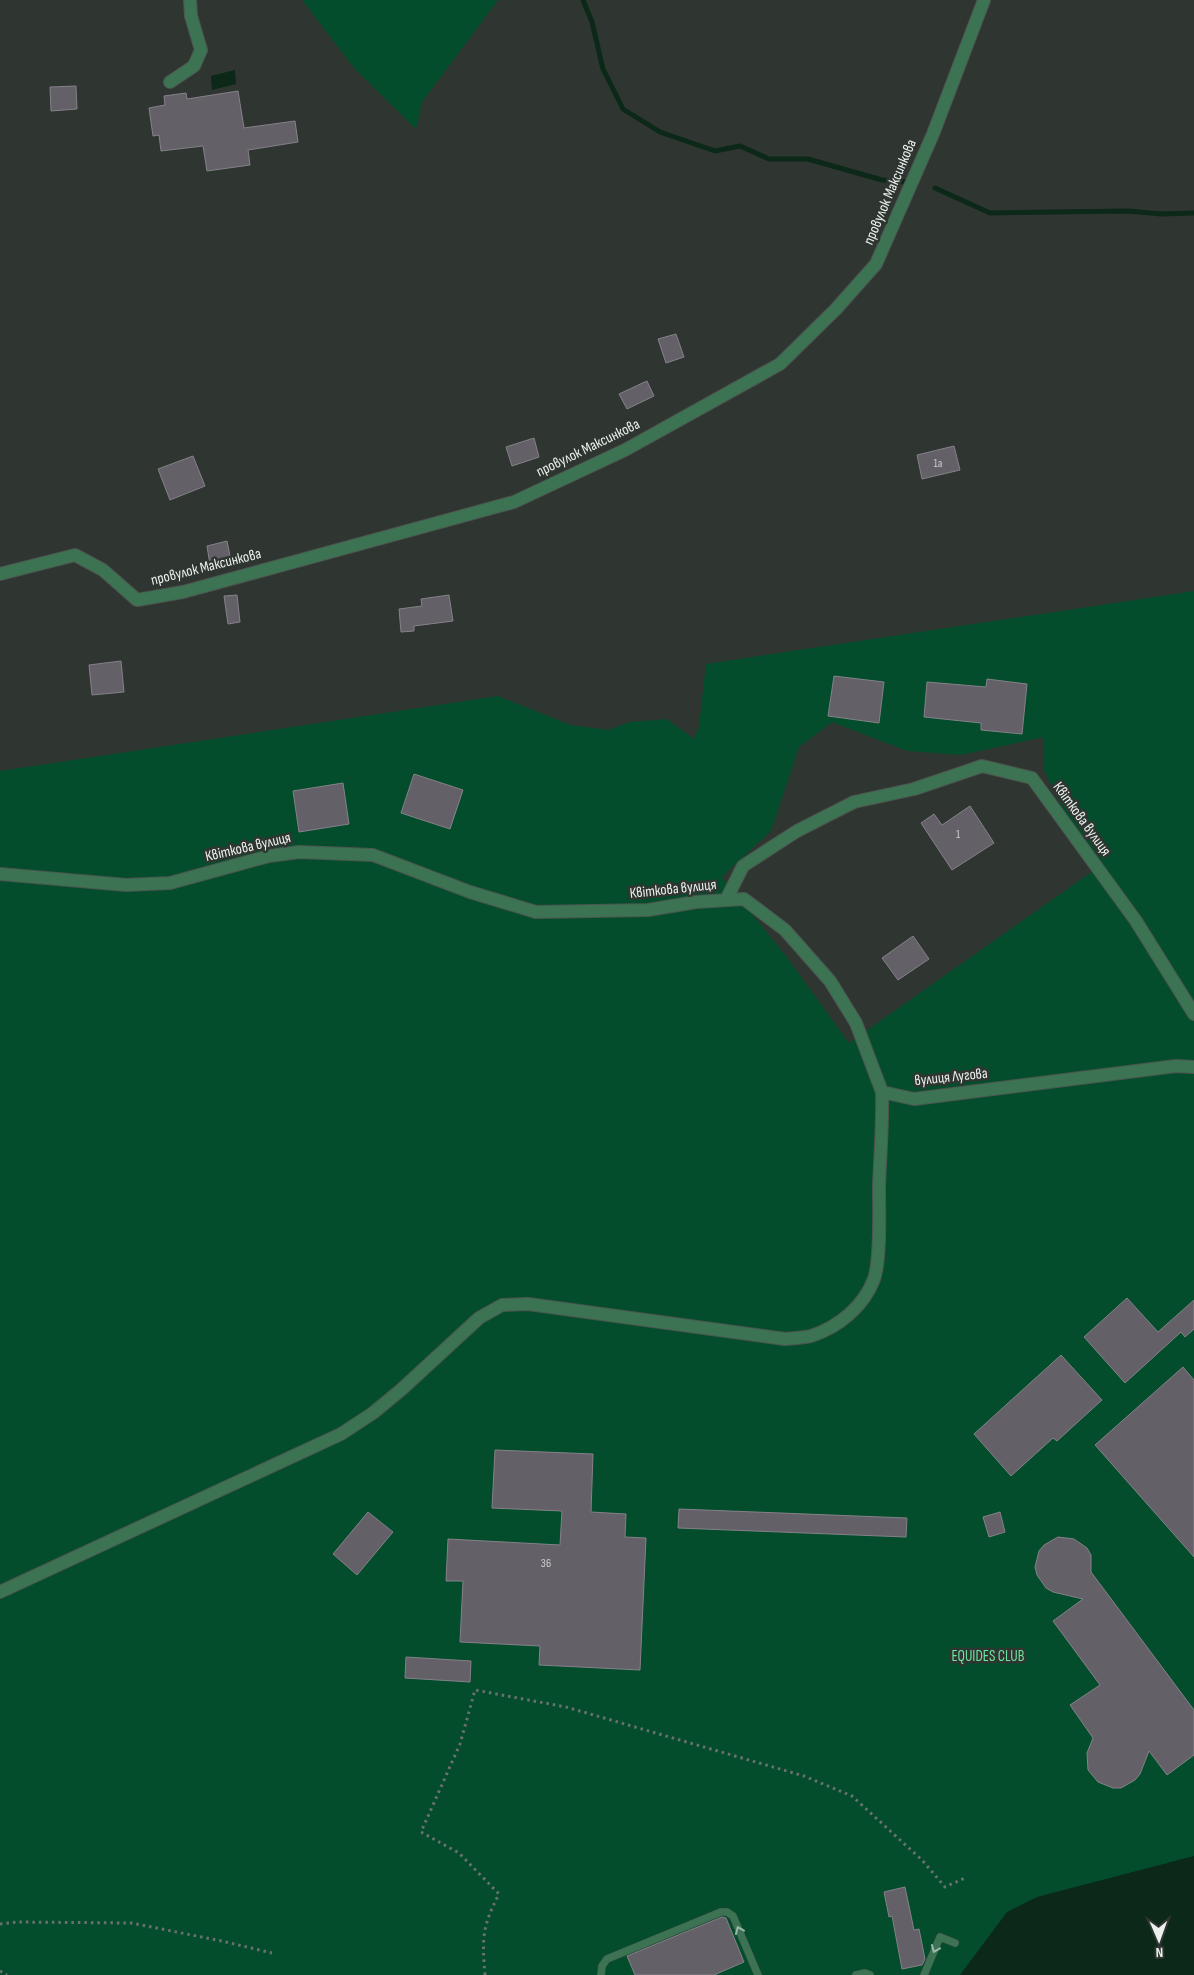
<svg xmlns="http://www.w3.org/2000/svg" width="1194" height="1975" font-family="'Sofia Sans Condensed',sans-serif">
<style>
.green{fill:#034d2c;fill-rule:evenodd}
.water{fill:#0b2818}
.lines{fill:none;stroke-linecap:round;stroke-linejoin:round}
.stream{stroke:#0b2818;stroke-width:5}
.building{fill:#646068;stroke:#858189}
.lane-casing{stroke:#4d544f;stroke-width:8}
.street-casing{stroke:#4d544f;stroke-width:14}
.path{stroke:#6b716d;stroke-width:3;stroke-dasharray:2.5 4;stroke-linecap:butt}
.lane{stroke:#3b7353;stroke-width:7}
.street{stroke:#3b7353;stroke-width:12}
.oneway{stroke:#9cb8a8}
.labels{text-anchor:middle;dominant-baseline:central;stroke-width:5;stroke-linejoin:round;paint-order:stroke}
.number-label{font-size:12px;fill:#c9cccc}
.street-label{font-size:15px;fill:#ebf0ed;stroke:#2f3631}
.park-label{font-size:15px;fill:#6de5a2;stroke:#2f3631}
</style>
<rect width="100%" height="100%" fill="#2f3631"/>
<path class="green" d="M302,0H498L422,102L416,129L354,68Z
M1194,591V1975H0V771L498,696L571,725L609,730L629,722L667,719L694,739L699,726L706,664ZM832,722L907,751L961,755L1044,737L1043,768L1070,823L1100,866L849,1043L786,956L722,877L771,831L799,747Z"/>
<path class="water" d="M235,70L236,84L212,90L211,76Z
M1194,1856V1975H960L1007,1912L1037,1897Z"/>
<g class="lines">
<path class="stream" d="M583,0L592,22L603,69L623,109L660,132L715,151L740,146L769,159H808L882,180L908,182
M935,188L990,213L1128,211L1161,214L1194,213"/>
</g>
<path class="building" d="M76,86L77,109L51,111L50,87Z
M238,91L244,128L295,121L298,142L248,150L250,165L207,171L203,146L161,151L159,135L153,136L149,108L165,105L164,96L186,93L187,99Z
M676,334L684,357L666,363L658,339Z
M647,381L654,396L627,409L619,394Z
M534,438L539,457L512,466L506,447Z
M954,446L960,470L922,479L917,455Z
M193,456L205,486L170,500L158,469Z
M227,541L231,561L210,565L207,546Z
M237,595L240,622L228,624L224,596Z
M449,595L453,621L414,626V631L401,632L399,609L422,606L421,599Z
M121,661L124,692L92,695L89,665Z
M834,676L884,682L879,723L828,716Z
M987,679L1027,684L1022,734L981,730V723L924,717L927,682L986,687Z
M414,774L463,790L450,829L401,813Z
M343,783L349,824L299,832L293,791Z
M970,806L994,843L952,870L921,823L934,814L942,825Z
M913,936L929,959L898,980L882,958Z
M1127,1298L1158,1332L1194,1300V1329L1185,1337L1181,1332L1125,1383L1084,1337Z
M1061,1355L1102,1400L1057,1441L1053,1438L1011,1476L974,1434Z
M1183,1367L1194,1380V1557L1095,1445Z
M495,1450L593,1454L591,1512L626,1514L625,1537L646,1538L640,1670L539,1665L540,1646L460,1642L463,1581H446L448,1539L560,1545L562,1511L492,1508Z
M679,1509L907,1518L906,1537L678,1528Z
M368,1512L393,1532L357,1575L333,1554Z
M1000,1512L1005,1532L989,1537L983,1517Z
M1058,1537L1074,1539L1087,1548L1091,1555V1572L1194,1710V1755L1167,1775L1149,1751L1140,1774L1135,1780L1121,1788H1113L1098,1782L1088,1770L1087,1753L1093,1738L1070,1705L1100,1685L1053,1621L1083,1599L1053,1592L1046,1588L1037,1575L1035,1567L1039,1551L1044,1545Z
M406,1657L471,1661L470,1682L405,1678Z
M905,1887L914,1930L919,1929L925,1959L922,1965L902,1969L892,1916L889,1917L884,1892Z
M722,1917L726,1918L744,1962L714,1975H635L627,1956Z"/>
<g class="lines">
<defs>
<path id="lane" d="M601,1975L602,1966L607,1959L721,1912H727L733,1916L758,1975
M856,1975L865,1973L870,1975
M924,1975L940,1937L955,1943"/>
<path id="street" d="M170,82L194,66L201,50L191,16L190,0
M0,574L75,555L103,570L137,600L183,592L514,502L625,450L780,364L836,309L876,264L933,134L984,0
M0,874L126,885L170,883L269,856L299,852L373,855L470,892L536,912L648,910L696,902L744,899L785,930L830,981L856,1023L882,1092L914,1099L1176,1066L1194,1067
M726,900L743,866L797,831L854,802L914,789L982,766L1032,778L1136,921L1194,1014
M0,1592L341,1434L373,1413L402,1389L479,1318L502,1305L528,1304L785,1339C793,1338 803,1338 811,1336C839,1327 864,1306 874,1279C881,1259 879,1210 879,1187C880,1156 883,1124 882,1092"/>
</defs>
<use href="#lane" class="lane-casing"/>
<use href="#street" class="street-casing"/>
<path class="path" d="M0,1924L18,1922L131,1923L222,1941L272,1953
M0,1971L7,1975
M485,1975C482,1938 482,1927 499,1894L459,1853L421,1832L460,1744L475,1690L566,1707L804,1776L852,1796L922,1860L945,1887L965,1878"/>
<use href="#lane" class="lane"/>
<use href="#street" class="street"/>
</g>
<defs><path id="oneway-chevron" d="M-2-3.5L2.5 0L-2 3.5" fill="none" stroke-width="1.6" stroke-linecap="round" stroke-linejoin="round" transform="scale(1.25)"/></defs>
<g class="oneway">
<use href="#oneway-chevron" transform="translate(739 1930) rotate(-113)"/>
<use href="#oneway-chevron" transform="translate(935 1949) rotate(113)"/>
</g>
<g class="labels">
<g class="number-label">
<text x="938" y="463">1а</text>
<text x="958" y="834">1</text>
<text x="546" y="1563">36</text>
</g>
<g class="street-label">
<text transform="translate(890 192) rotate(-67)">провулок Максинкова</text>
<text transform="translate(588 448) rotate(-26)">провулок Максинкова</text>
<text transform="translate(206 567) rotate(-14)">провулок Максинкова</text>
<text transform="translate(1082 819) rotate(54)">Квіткова вулиця</text>
<text transform="translate(248 847) rotate(-13)">Квіткова вулиця</text>
<text transform="translate(673 889) rotate(-6)">Квіткова вулиця</text>
<text transform="translate(951 1077) rotate(-6)">вулиця Лугова</text>
</g>
<g class="park-label">
<text x="988" y="1656">EQUIDES CLUB</text>
</g>
</g>
<g transform="translate(1159 1940) rotate(178)" stroke="#2f3631" stroke-width="4" paint-order="stroke">
<path d="M0-4L9 19L0 12L-9 19Z" fill="#ebf0ed"/>
<text y="-8" font-size="14" font-weight="bold" text-anchor="middle" fill="#ebf0ed">N</text>
</g>
</svg>
